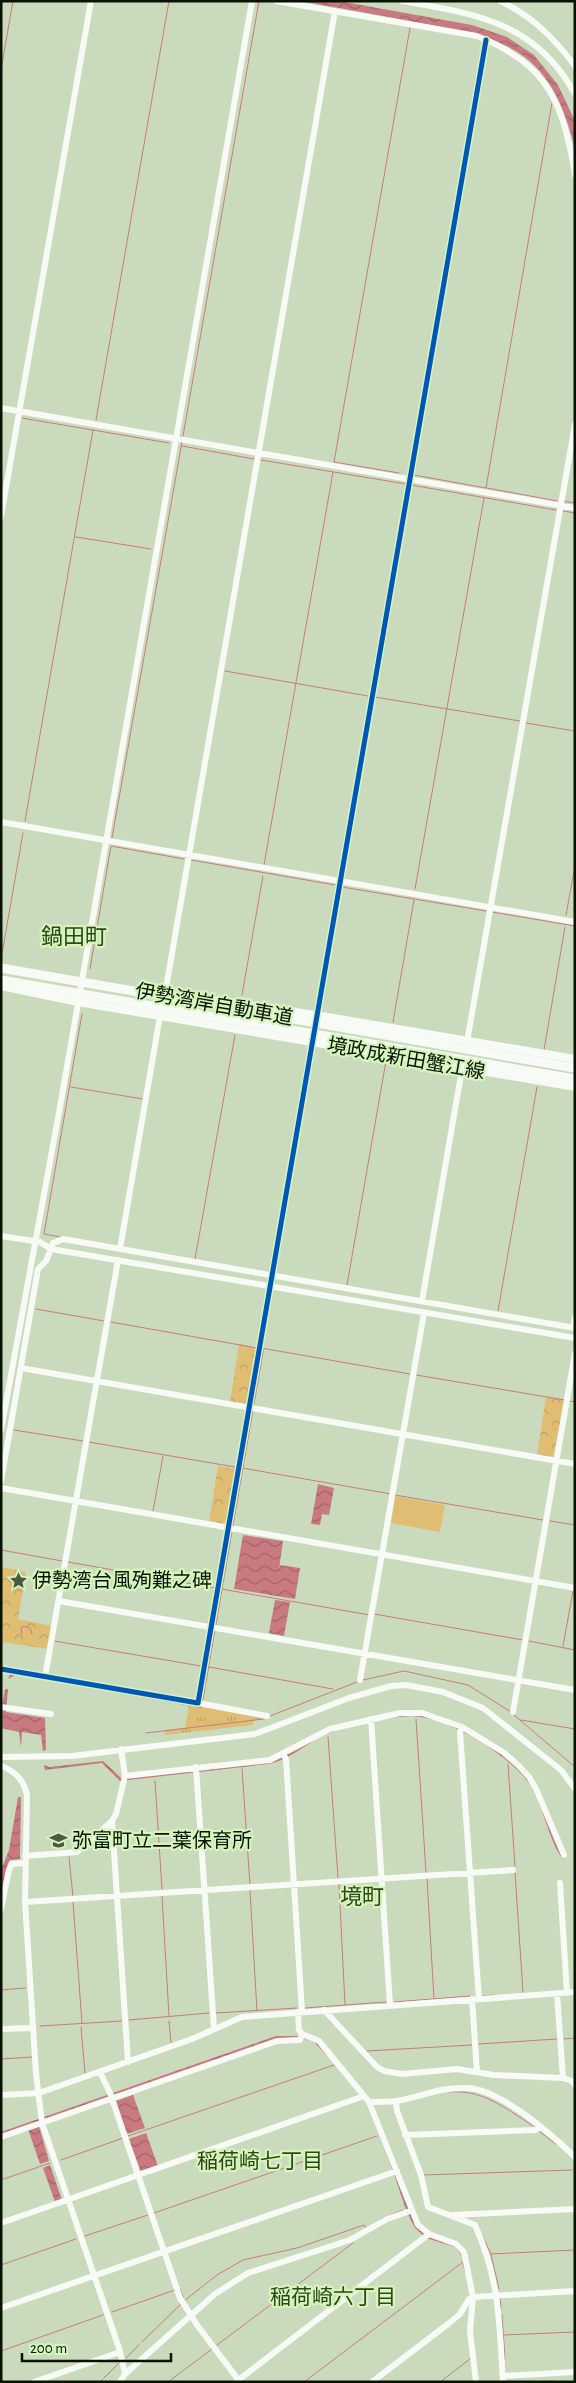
<svg xmlns="http://www.w3.org/2000/svg" width="576" height="2383" font-family="'Alegreya Sans','Noto Sans JP',sans-serif">
<style>
.grass{fill:url(#grass-tufts)}
.park{fill:url(#park-crowns)}
.garden{fill:#dfbe74}
.water{fill:url(#water-waves)}
.lines{fill:none;stroke-linecap:round;stroke-linejoin:round}
.stream{stroke:#c97a80;stroke-width:1}
.minor{stroke:#f7faf5;stroke-width:6}
.major{stroke:#f7faf5;stroke-width:8}
.highway{stroke:#f7faf5;stroke-width:9}
.cycleway-casing{stroke:#d5f5bd;stroke-width:8}
.cycleway{stroke:#0057b8;stroke-width:5}
.labels{text-anchor:middle;dominant-baseline:central;stroke-width:4.5;stroke-linejoin:round;paint-order:stroke}
.street-label{font-size:20px;fill:#091302;stroke:#d5f5bd}
.poi-label{font-size:20px;fill:#091302;stroke:#d5f5bd;text-anchor:start}
.neighbourhood-label{font-size:21px;fill:#2e4715;stroke:#d5f5bd}
.quarter-label{font-size:22px;fill:#2e4715;stroke:#d5f5bd}
</style>
<defs>
<pattern id="grass-tufts" width="24" height="20" patternUnits="userSpaceOnUse" patternTransform="scale(1.25)"><rect width="24" height="20" fill="#dfbe74"/><path d="M3 7l-1-3M5 7V3M7 7l1-3M15 17l-1-3M17 17v-4M19 17l1-3" fill="none" stroke="#bea263"/></pattern>
<pattern id="park-crowns" width="20" height="18" patternUnits="userSpaceOnUse" patternTransform="scale(1.25)"><rect width="20" height="18" fill="#dfbe74"/><path d="M2 6a3 3 0 1 1 6 0M12 15a3 3 0 1 1 6 0" fill="none" stroke="#bea263"/></pattern>
<pattern id="water-waves" width="16" height="10" patternUnits="userSpaceOnUse" patternTransform="scale(1.25)"><rect width="16" height="10" fill="#c97a80"/><path d="M0 5q4-4 8 0t8 0" fill="none" stroke="#a16367"/></pattern>
</defs>
<rect width="100%" height="100%" fill="#cadbbd"/>
<path class="grass" d="M189,1706L202,1708V1706L268,1717L253,1721V1725L165,1735L164,1730L185,1728Z"/>
<path class="park" d="M239,1344L258,1348L248,1405L230,1402Z
M546,1397L565,1400L553,1458L537,1455Z
M218,1466L236,1469L227,1525L209,1522Z
M1,1567L26,1572L18,1619L52,1626L48,1649L1,1642Z"/>
<path class="garden" d="M395,1496L445,1505L440,1532L391,1523Z"/>
<path class="water" d="M299,1H339L472,25L507,37L534,55L558,85L575,121V148C550,51 511,39 420,23C380,15 340,8 299,1Z
M262,1348L264,1349L202,1708L15,1675L8,1679L11,1672L199,1705Z
M318,1484L334,1488L329,1515L322,1514L320,1525L311,1524Z
M243,1535L283,1541L279,1569L280,1565L300,1568L295,1599L234,1589Z
M275,1600L290,1602L284,1636L269,1633Z
M5,1689H8L6,1712L45,1718L46,1750L43,1751L41,1735L22,1732L21,1747L19,1732L1,1728V1711Z
M398,1715C405,1715 414,1713 421,1715C456,1720 517,1757 534,1789C545,1811 554,1836 564,1860C549,1845 542,1797 525,1778C502,1751 447,1717 411,1716C394,1716 345,1727 329,1733C308,1742 290,1760 268,1764L120,1781L102,1763L45,1770L44,1765L49,1767L103,1761L121,1778L269,1761L323,1733Z
M18,1797H21L20,1859L10,1860L8,1863L1,1894V1870L9,1850Z
M276,2036H299L317,2041L338,2065L368,2104L409,2210C426,2243 433,2232 459,2248L463,2263L460,2253L455,2247L426,2238L415,2228L406,2210L393,2171L367,2104L336,2065L314,2042L300,2037L276,2039L1,2134V2132Z
M133,2095L145,2128L127,2134L116,2101Z
M39,2126L49,2161L40,2164L28,2129Z
M146,2133L158,2166L141,2172L129,2139Z
M50,2165L62,2200L55,2202L43,2168Z"/>
<g class="lines">
<path class="stream" d="M1,70L13,1
M22,418L169,443
M96,420L169,1
M183,436L259,1
M182,446L254,459
M261,460L406,484
M399,473L334,462L410,28
M414,475L486,488L552,103
M411,485L556,510
M487,488L557,501
M564,501L575,503
M563,511L575,513
M76,537L151,549
M225,671L368,696
M375,697L520,721
M526,723L575,731
M25,821L93,430
M112,838L182,442
M191,860L335,885
M264,865L333,472
M342,887L486,911
M415,889L484,498
M492,912L575,926
M566,915L575,866
M2,954L23,833
M90,969L111,846L184,859
M242,995L263,876
M393,1022L414,900
M544,1050L565,927
M71,1087L143,1099
M60,1237L44,1234L82,1014
M195,1259L235,1035
M347,1285L386,1061
M36,1309L104,1321
M498,1311L537,1087
M111,1322L257,1348
M261,1348L410,1374
M416,1375L565,1400
M569,1401L575,1402
M14,1430L83,1441
M89,1442L235,1467
M242,1468L391,1494
M395,1495L543,1520
M153,1511L163,1456
M550,1521L575,1525
M1,1550L62,1561
M68,1562L215,1588
M221,1589L370,1615
M374,1614L523,1640
M22,1634L21,1628L23,1626L30,1628L32,1634
M54,1641L201,1666
M529,1641L575,1650
M563,1646L573,1591
M209,1667L333,1689
M363,1680L404,1671L468,1685L511,1712
M514,1715L575,1767
M270,1716L357,1682
M416,1719L426,1872
M521,1720L575,1729
M146,1733L264,1719
M328,1737L338,1878
M508,1764L515,1866
M242,1769L250,1885
M155,1781L162,1889
M69,1857L73,1897
M515,1873L523,1992
M427,1878L434,1999
M339,1884L345,2005
M250,1891L257,2011
M162,1896L169,2016
M73,1902L82,2023
M1,1990L25,1988
M482,1996L494,1995
M394,2002L470,1996
M305,2008L386,2002
M216,2013L297,2008
M129,2020L209,2013
M169,2021L171,2043
M40,2026L122,2021
M81,2027L85,2073
M564,2039L575,2038
M479,2044L557,2039
M367,2051L472,2045
M1,2059L32,2057
M448,2092C483,2089 505,2108 533,2126
M540,2132L556,2144
M128,2136L334,2065
M61,2160L123,2138
M424,2175L572,2170
M1,2180L50,2163
M154,2213L377,2136
M381,2219L403,2210
M482,2235L491,2254L499,2289
M85,2236L148,2215
M491,2254L575,2250
M463,2262L465,2271
M1,2265L76,2239
M180,2289L183,2297
M500,2298L501,2309
M184,2301L217,2275L243,2260L297,2248L364,2225L365,2227
M112,2312L175,2290
M502,2315L505,2359
M504,2335L575,2332
M142,2342L181,2304
M217,2345L353,2243
M1,2351L103,2315
M126,2358L139,2345
M100,2382L119,2363
M168,2382L212,2349
M304,2382L463,2262
M440,2382L470,2359"/>
<path class="minor" d="M276,1L477,36C549,65 563,103 575,175
M402,1C476,14 536,22 575,94
M500,1C532,16 554,38 575,66
M1,408L575,508
M1,516L91,1
M1,822L575,922
M165,994L335,11
M467,1042L575,424
M1,1236L40,1242L51,1249L46,1261L38,1269L1,1481
M120,1249L160,1016
M422,1301L462,1069
M573,1328L575,1317
M575,1328L63,1239L53,1243L51,1249L575,1338
M21,1368L575,1464
M1,1430L60,1107L252,1
M1,1488L575,1588
M59,1601L575,1690
M1,1669L198,1703L486,40
M45,1677L118,1260
M360,1680L424,1313
M198,1703L267,1716
M1,1707L51,1714
M513,1712L575,1353
M371,1719L390,2005
M462,1727L460,1732L479,1999
M283,1754L286,1759L302,2011
M1,1757L72,1756L255,1734L349,1698L391,1686L406,1685L443,1692L483,1708L561,1770L575,1789
M1,1766C16,1771 24,1781 27,1795L25,1902L36,2073L42,2123L120,2351L125,2374
M196,1767L214,2029
M125,1776L270,1760L330,1729L400,1713H422L462,1727L503,1752L518,1765L529,1777L536,1789L564,1855
M112,1821L128,2062
M25,1856L77,1852L112,1821L116,1814L125,1776L121,1749
M560,1883L567,1993
M25,1902L513,1870
M1,1909L9,1870L12,1864L25,1863
M557,1994L563,2078
M472,1999L477,2072
M324,2010L377,2067L384,2071L402,2074L457,2069L494,2075L563,2078L572,2081L575,2085
M1,2029L33,2028
M302,2034L319,2041L369,2102L418,2225L429,2234L456,2244L464,2252L473,2297L470,2331L476,2382
M100,2072L110,2093L180,2298L197,2325L240,2382
M1,2095L39,2093L192,2039L242,2017L575,1992
M396,2101L397,2111L421,2175L428,2207L475,2225C500,2281 499,2322 503,2382
M369,2102C378,2102 387,2102 396,2101C421,2097 439,2087 467,2088C500,2089 551,2134 575,2157
M405,2135L536,2130L539,2127
M1,2137L277,2041L300,2040L302,2034L299,2030L298,2012
M453,2215L575,2209
M1,2223L364,2096
M473,2297L575,2291
M1,2308L397,2171
M503,2376L575,2372
M237,2381L429,2234
M34,2382L120,2352
M120,2382L125,2374L215,2294L248,2273L350,2240L387,2219L410,2211
M372,2382L448,2324L460,2314L469,2299H473"/>
<path class="major" d="M1,986L78,1002L575,1087
M191,997L316,1015L575,1059"/>
<path class="highway" d="M1,968L575,1068
M1,980L575,1079"/>
<defs>
<path id="cycleway" d="M1,1669L198,1703L486,40"/>
</defs>
<use href="#cycleway" class="cycleway-casing"/>
<use href="#cycleway" class="cycleway"/>
</g>
<defs>
<symbol id="sight-bare" viewBox="-9 -9 18 18"><path d="M0-6L1.8-2.2L6-1.7L2.9 1.2L3.7 5.4L0 3.3L-3.7 5.4L-2.9 1.2L-6-1.7L-1.8-2.2Z" fill="#4d5943" stroke="#d5f5bd" stroke-width="2.5" paint-order="stroke"/></symbol>
<symbol id="school-bare" viewBox="-9 -9 18 18"><path d="M0-5L7-2L0 1L-7-2ZM-4 1L0 2.5L4 1V4Q0 6-4 4Z" fill="#4d5943" stroke="#d5f5bd" stroke-width="2.5" paint-order="stroke"/></symbol>
</defs>
<g fill-rule="evenodd">
<use href="#sight-bare" x="6" y="1568" width="25" height="25"/>
<use href="#school-bare" x="46" y="1828" width="25" height="25"/>
</g>
<g class="labels">
<g class="street-label">
<text transform="translate(214 1005) rotate(10)">伊勢湾岸自動車道</text>
<text transform="translate(406 1059) rotate(10)">境政成新田蟹江線</text>
</g>
<g class="poi-label">
<text x="32" y="1581">伊勢湾台風殉難之碑</text>
<text x="72" y="1841">弥富町立二葉保育所</text>
</g>
<g class="neighbourhood-label">
<text x="260" y="2161">稲荷崎七丁目</text>
<text x="333" y="2297">稲荷崎六丁目</text>
</g>
<g class="quarter-label">
<text x="74" y="937">鍋田町</text>
<text x="362" y="1897">境町</text>
</g>
</g>
<rect width="576" height="2383" fill="none" stroke="#091302" stroke-width="5"/>
<path d="M22 2353v8h149v-8" fill="none" stroke="#091302" stroke-width="2.5"/>
<text x="30" y="2353" font-size="15" fill="#091302" stroke="#d5f5bd" stroke-width="4" paint-order="stroke">200 m</text>
</svg>
